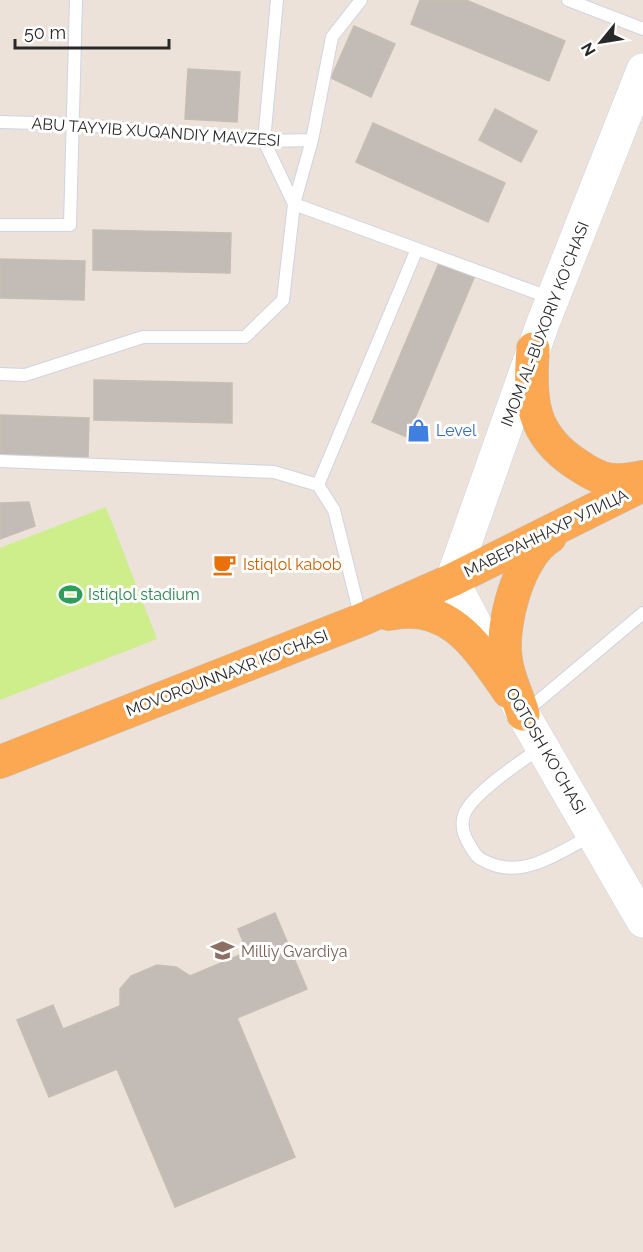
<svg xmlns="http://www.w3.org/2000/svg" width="643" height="1252" font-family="Raleway,sans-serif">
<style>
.pitch{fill:#ceee8c}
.building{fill:#c3bcb6;stroke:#c7beb3;stroke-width:1.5}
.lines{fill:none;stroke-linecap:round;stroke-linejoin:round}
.service-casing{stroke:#ced4e3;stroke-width:14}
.secondary-casing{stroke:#ced4e3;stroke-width:34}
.trunk-casing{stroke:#c3c3c3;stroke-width:34}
.service{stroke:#fff;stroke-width:12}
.secondary{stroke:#fff;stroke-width:33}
.trunk{stroke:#fca852;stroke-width:33}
.labels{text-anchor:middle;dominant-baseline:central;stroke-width:6;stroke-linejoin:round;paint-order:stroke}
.street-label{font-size:16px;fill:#282828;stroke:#fff}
.shop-label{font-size:16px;fill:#366cbe;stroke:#fff;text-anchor:start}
.food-label{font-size:16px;fill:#c56008;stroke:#fff;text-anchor:start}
.leisure-label{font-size:16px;fill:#27864d;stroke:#fff;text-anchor:start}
.education-label{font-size:16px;fill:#785e54;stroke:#fff;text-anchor:start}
</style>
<rect width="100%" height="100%" fill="#ece2d9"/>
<path class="pitch" d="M106,507L157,639L0,700V548Z"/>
<path class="building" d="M420,0H466L565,41L549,81L411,24Z
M354,26L395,44L371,97L331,78Z
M188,69L240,72L237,122L185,119Z
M495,109L537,131L521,162L479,140Z
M373,123L505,183L488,222L356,162Z
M93,230L231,233L230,273L93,270Z
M0,259L85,261L84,300L0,298Z
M439,263L474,278L407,437L372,422Z
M94,380L232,383V423L94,420Z
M0,415L89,418L88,457L0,454Z
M29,502L35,526L0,539V503Z
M275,913L307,989L237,1018L295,1157L175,1207L117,1069L49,1097L17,1020L53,1005L63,1029L120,1006V989L131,976L157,965L176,967L190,976L247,952L238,929Z"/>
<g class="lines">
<defs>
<path id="service" d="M568,0L643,29
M0,122L73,124L264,141L312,140
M0,225H70L76,0
M417,249L551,298
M0,374L25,375L143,337H245L283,300L294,204L264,141L277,0
M0,461L274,472L318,485L334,510L361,619
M318,485L417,249L294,204L312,140L332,37L361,0
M524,713L643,613
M540,748C522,761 471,794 464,815C460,828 465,838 472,849C477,858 480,859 489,863C524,879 562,851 592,835"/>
<path id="secondary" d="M643,70L543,323L452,580L523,714L643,921"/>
<path id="trunk" d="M533,349C529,400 531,435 578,465C603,482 614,483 643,477
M389,614C450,600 478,648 509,692
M523,714C518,696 508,678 506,660C500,625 519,555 550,537
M0,762L361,620L452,580L639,487"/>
</defs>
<use href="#service" class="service-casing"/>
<use href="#secondary" class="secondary-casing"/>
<use href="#trunk" class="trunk-casing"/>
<use href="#service" class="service"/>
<use href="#secondary" class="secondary"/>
<use href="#trunk" class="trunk"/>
</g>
<defs>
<symbol id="shop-bare" viewBox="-9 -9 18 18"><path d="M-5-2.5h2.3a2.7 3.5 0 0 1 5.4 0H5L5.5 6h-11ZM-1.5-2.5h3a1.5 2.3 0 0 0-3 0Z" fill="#3f7fe0" stroke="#fff" stroke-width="2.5" paint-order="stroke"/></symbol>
<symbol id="cafe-bare" viewBox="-9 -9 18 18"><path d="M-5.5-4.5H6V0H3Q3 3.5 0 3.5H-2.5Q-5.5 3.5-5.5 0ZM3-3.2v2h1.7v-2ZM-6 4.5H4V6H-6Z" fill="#e8710a" stroke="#fff" stroke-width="2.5" paint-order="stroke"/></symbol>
<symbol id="stadium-bare" viewBox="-9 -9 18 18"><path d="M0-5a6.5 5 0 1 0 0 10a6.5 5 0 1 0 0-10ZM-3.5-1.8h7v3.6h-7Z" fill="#2e9e5b" stroke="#fff" stroke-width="2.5" paint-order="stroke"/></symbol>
<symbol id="university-bare" viewBox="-9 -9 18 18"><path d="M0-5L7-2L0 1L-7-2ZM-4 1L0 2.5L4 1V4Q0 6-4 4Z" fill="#8d6e63" stroke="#fff" stroke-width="2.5" paint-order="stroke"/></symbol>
</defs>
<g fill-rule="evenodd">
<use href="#shop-bare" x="402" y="414" width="33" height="33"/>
<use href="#cafe-bare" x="208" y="548" width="33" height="33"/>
<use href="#stadium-bare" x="54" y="578" width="33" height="33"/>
<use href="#university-bare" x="206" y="934" width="33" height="33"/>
</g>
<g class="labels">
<g class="street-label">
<text transform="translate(156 132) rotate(4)">ABU TAYYIB XUQANDIY MAVZESI</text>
<text transform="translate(545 324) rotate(-69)">IMOM AL-BUXORIY KO'CHASI</text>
<text transform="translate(546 533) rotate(-26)">МАВЕРАННАХР УЛИЦА</text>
<text transform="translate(227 673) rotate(-21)">MOVOROUNNAXR KO'CHASI</text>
<text transform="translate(546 751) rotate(60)">OQTOSH KO'CHASI</text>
</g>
<g class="shop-label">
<text x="436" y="430">Level</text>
</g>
<g class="food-label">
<text x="243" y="564">Istiqlol kabob</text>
</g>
<g class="leisure-label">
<text x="88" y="594">Istiqlol stadium</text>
</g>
<g class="education-label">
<text x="241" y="951">Milliy Gvardiya</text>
</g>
</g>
<g transform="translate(601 42) rotate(240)" stroke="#ffffff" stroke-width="4.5" paint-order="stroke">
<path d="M0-4.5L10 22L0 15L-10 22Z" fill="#282828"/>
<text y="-9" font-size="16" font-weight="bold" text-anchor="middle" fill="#282828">N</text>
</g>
<path d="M15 39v9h154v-9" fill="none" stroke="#282828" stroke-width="3"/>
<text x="24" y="39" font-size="18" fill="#282828" stroke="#ffffff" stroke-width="4.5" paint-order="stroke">50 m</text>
</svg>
